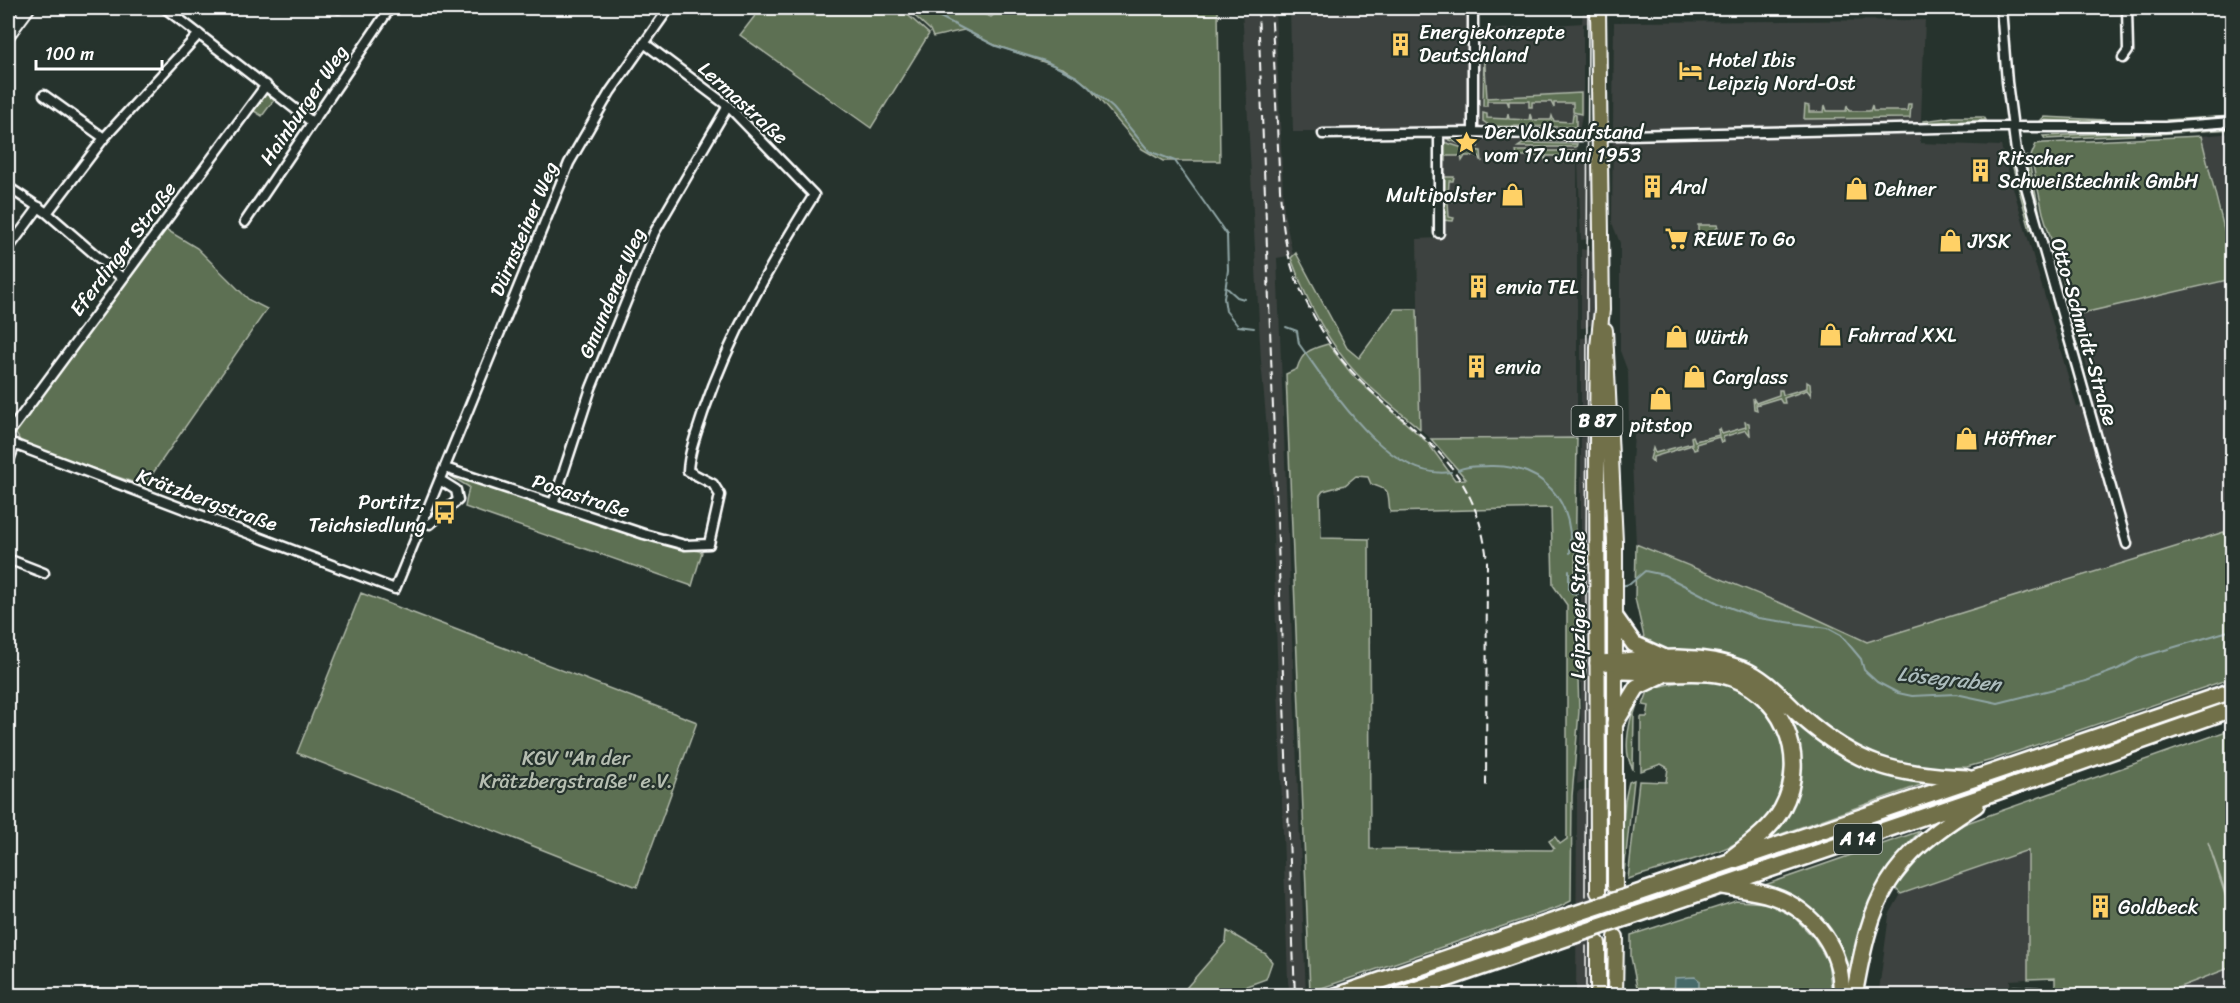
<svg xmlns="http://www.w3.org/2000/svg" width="2240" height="1003" font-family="Sriracha,sans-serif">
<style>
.built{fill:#3c423f}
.green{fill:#5d6f52;stroke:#aeb7a8;stroke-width:1.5;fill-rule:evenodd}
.water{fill:#466a6b;stroke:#90a6a6;stroke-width:1.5}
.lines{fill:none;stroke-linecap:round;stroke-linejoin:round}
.stream{stroke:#90a6a6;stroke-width:2}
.street-casing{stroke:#fff;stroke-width:13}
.secondary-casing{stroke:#fff;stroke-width:16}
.primary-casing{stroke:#fff;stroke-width:18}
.highway-casing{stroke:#fff;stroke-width:20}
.street{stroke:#26332d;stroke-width:8}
.secondary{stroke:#26332d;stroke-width:12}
.primary{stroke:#71704a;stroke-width:14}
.highway{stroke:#71704a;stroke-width:15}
.tram{stroke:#fff;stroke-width:1.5}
.rail{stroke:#fff;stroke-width:2;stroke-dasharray:9 4.5;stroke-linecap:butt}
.highway-bridge-casing{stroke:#fff;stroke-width:20;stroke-linecap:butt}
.highway-bridge{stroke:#71704a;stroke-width:15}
.labels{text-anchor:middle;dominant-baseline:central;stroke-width:4.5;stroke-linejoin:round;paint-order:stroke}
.shield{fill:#26332d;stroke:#bec2c0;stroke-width:1.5}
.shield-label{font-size:18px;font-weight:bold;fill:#fff}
.poi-label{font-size:20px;fill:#fff;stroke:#26332d;text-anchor:start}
.street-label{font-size:20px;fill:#fff;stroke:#26332d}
.park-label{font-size:20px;fill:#b6beb1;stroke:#26332d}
.water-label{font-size:21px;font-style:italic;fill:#acbcbc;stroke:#26332d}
</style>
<rect width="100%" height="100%" fill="#26332d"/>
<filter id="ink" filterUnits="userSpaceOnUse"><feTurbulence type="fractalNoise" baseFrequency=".0167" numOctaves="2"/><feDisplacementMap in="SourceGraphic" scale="12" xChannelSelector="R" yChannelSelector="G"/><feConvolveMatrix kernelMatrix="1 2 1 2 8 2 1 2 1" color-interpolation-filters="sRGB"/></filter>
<g filter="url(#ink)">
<path class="built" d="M1242,8H1275L1284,213L1293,255L1277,258L1306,995H1290L1288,982L1271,475L1261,361Z
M1290,8H1474V31L1582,23L1583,8H1592V22L1583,24V112L1578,135L1577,158V438L1431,439L1420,429L1417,239L1438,238L1439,132H1293Z
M1925,20L1920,143L2001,146L2077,407L2096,401L2070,304L2232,259V551L2223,533L1867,642L1800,611L1636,544L1632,462L1634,435L1629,421L1628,372L1620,351V243L1612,223L1614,22Z
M2232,133V251L2201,136Z
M1594,158L1593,235L1589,239L1581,240L1578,159Z
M1581,249L1593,251V324L1584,328H1581Z
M1590,337L1593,339L1591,554L1581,558V338Z
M1581,567L1593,573V779L1577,784L1581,725Z
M1580,790H1592L1593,995L1576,996L1577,793Z
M2029,850L2028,979L2010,980L2011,995L1886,996L1879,990L1889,915L1901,894Z
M2232,967V995H2159Z"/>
<path class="green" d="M761,8H900L929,34L871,128L740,35Z
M906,8H967L991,17L1003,8H1218L1220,161H1163L1142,149L1086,84L1064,69L992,44L964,30L933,37L930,30Z
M1484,52L1487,98L1581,93V114L1573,112V103H1554V108L1551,102H1532V107H1529V101H1509V106L1507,101H1487V106H1483Z
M264,93L274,100L262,116L251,109Z
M1908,104H1911L1910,118L1804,119L1805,105L1809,106V112H1824L1825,105L1827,111H1846L1847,105L1849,111H1870L1872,105L1873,111H1907Z
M1483,113L1487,114V118L1507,119L1508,113L1509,119L1529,120L1530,114L1532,120H1551L1552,116L1554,121L1572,122L1573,114L1576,115V127L1490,126L1483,121Z
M2232,116V119L2169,122L2167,120Z
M1953,117H1984L1986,120L1924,123L1923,121Z
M2044,117L2105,120L2104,123L2041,120Z
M2232,126V129L2143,135L2144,132Z
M2134,132V135L2045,139L2043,136Z
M1453,136L1479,139L1478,147L1470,146V141L1460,139V144L1447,139Z
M2201,136L2232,261V279L2074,315L2043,213L2031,156L2036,144L2044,143Z
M1444,142L1469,150L1481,151L1482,162L1479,156H1465L1462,161L1461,156H1446V161L1441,158Z
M1524,143L1577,144L1576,147H1518Z
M1516,151H1576V158L1572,162L1571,156L1566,157L1565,161L1563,156H1546V162L1544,156H1519L1518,162Z
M2025,156L2028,157L2040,214H2037Z
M2013,158L2032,228L2030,230L2011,160Z
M1441,177H1454L1453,181H1449L1448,197L1453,198V201H1448L1449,217L1454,218L1453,221L1442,220Z
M1698,225H1717L1718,227L1706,239L1698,235Z
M162,227L197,248L249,300L267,309L144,486L22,444L14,430Z
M1296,253L1347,348L1359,358L1395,309H1417L1420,429C1399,411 1376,394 1357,374C1327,342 1306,299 1291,258Z
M2062,292L2087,383L2085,382L2060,294Z
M1328,344L1354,377L1428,443L1455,480L1466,479L1431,439L1577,438L1575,583L1579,711L1572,796L1571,901L1559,907L1310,992L1286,374L1297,369C1302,351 1311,349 1328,344ZM1356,476L1368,477L1371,484C1392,492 1387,488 1390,512L1551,508L1553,585L1567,605V839L1560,844L1555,837L1549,841L1554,848L1552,850L1370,849L1369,539L1321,538L1320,495L1323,491L1345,485Z
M1807,382L1810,384L1811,395L1807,390L1784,398L1785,403H1782L1779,398L1756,405L1757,410L1754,409L1753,398L1756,403L1779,395V390H1782L1783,395L1807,388Z
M1745,422L1749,423L1750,435L1746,430L1723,437L1724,442L1721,443L1719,437L1696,444L1697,449L1694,450L1692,445L1653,457V462L1650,459L1653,448L1655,453L1692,443L1691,437L1693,436L1695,441L1719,435L1718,430L1720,429L1722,434L1746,427Z
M454,473L595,523L702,552L692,586L465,507L469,487L452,477Z
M2224,532L2232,551V678L1992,760L1967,767L1924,769L1861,754L1723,658C1697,649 1671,654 1646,646L1635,598L1636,544L1800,611L1867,642Z
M361,593L697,722L637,887L297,753Z
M1692,679C1713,681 1735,684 1753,697C1795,728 1794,796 1756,830C1730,854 1663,867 1628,879L1639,781L1666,782L1668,768L1661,764L1641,771V717H1647L1649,706L1643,705L1649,689Z
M1640,695L1634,714L1633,769C1621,751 1630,713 1640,695Z
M1788,713C1831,753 1875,780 1935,780L1770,838C1805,793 1810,767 1788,713Z
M2232,729V911L2208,842L2232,916V967L2159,995H2055V978L2028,979V850L1901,894L1895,888L1931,844L1964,824Z
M1634,780L1623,882L1619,883L1625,800L1629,782Z
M1920,831C1873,880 1859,912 1850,979H1847C1837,928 1813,899 1762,886Z
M1736,901L1766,903L1793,916L1814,938L1828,962L1832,995L1621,996L1637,987L1631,957V935Z
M1227,931L1266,954L1272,962L1266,979L1222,995H1180L1226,942Z
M1609,942L1610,995H1607L1603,943Z"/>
<path class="water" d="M1695,977L1699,980V995H1674L1675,978Z"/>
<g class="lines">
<path class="stream" d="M923,8L996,46L1045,61L1077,77L1113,108L1149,151L1175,161L1227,235L1228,270L1224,298L1226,311L1238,326L1254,328
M1227,288L1237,297L1244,299
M1286,327L1297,331L1299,344C1331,388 1388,482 1451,472
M1458,470C1469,465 1478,467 1490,466C1543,465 1574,500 1570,553
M2231,537L2232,540
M1569,570V589L1572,593L1592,591
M1621,586L1630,584L1645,571L1664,575L1718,603L1758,618L1828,628L1841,635L1861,659L1864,670L1877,682L1898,693L1912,696L1956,694L1998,703L2086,681L2118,669L2138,658L2232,630"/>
<defs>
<path id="street" d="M165,8L312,122
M338,8H339
M1473,8V132
M2001,8L2007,82L2016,151L2127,544
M2088,8V9
M2123,58L2128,51L2127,8
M44,95L104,138
M1323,134L1473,132L1579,136L1985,127H2165L2232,122
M8,187L47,213L121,277
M47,213L104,138L199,34
M245,222L390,8
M1439,233V133
M8,249L39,207
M8,434L266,85
M8,442L395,589L569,163L610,92L669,8
M8,463L15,444
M445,468L644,534L685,545L709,544L720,495L713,484L688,471C689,451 697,432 703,413C730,335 770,265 814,195L728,106L644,43
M553,504L591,388L654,233L728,106
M423,522L430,524L458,500L456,490L440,480
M8,559L44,573
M2014,992L2037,993L2038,996"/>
<path id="secondary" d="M8,35L28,8"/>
<path id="primary" d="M1605,330L1615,542V886
M1598,892L1597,426L1598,347L1602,310L1598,8
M1598,943V996
M1615,996L1616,937"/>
<path id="highway" d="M1615,617L1634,644L1663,657
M1598,663C1644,660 1697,651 1742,669C1767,679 1782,699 1802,717C1858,766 1894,774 1967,778
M1622,671C1637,671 1652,673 1667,673C1686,673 1704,671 1722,675C1781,689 1811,756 1782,809C1771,829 1751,843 1733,857
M1615,723L1637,687L1662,675
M1722,886C1738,889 1756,891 1772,896C1814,910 1844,951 1841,996
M1629,896L2232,691
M1629,917L1996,792L2232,709
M1336,996L1572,915
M1397,996L1572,936
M1854,996C1872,893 1887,861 1976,805"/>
</defs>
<use href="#street" class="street-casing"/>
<use href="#secondary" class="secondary-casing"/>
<use href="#primary" class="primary-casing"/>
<use href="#highway" class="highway-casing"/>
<use href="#street" class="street"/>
<use href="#secondary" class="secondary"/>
<use href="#primary" class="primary"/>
<use href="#highway" class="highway"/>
<path class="tram" d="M1585,896L1588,8
M1586,946V996"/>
<path class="rail" d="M1258,8L1295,996
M1271,8C1274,54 1276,101 1278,148C1280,184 1280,222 1289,257C1296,285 1312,314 1327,339C1383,427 1474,438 1487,561L1486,787"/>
<defs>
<path id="highway-bridge" d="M1572,915L1629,896
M1572,936L1629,917"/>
</defs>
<use href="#highway-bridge" class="highway-bridge-casing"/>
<use href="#highway-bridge" class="highway-bridge"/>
</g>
</g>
<defs>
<symbol id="building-bare" viewBox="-9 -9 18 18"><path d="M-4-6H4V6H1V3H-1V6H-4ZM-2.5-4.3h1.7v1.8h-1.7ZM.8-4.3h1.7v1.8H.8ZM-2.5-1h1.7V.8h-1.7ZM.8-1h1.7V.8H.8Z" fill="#ffd166" stroke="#26332d" stroke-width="2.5" paint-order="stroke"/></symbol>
<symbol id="hotel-bare" viewBox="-9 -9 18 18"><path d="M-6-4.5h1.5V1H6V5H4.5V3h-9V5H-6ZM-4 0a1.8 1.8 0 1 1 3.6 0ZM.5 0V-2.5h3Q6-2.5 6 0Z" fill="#ffd166" stroke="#26332d" stroke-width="2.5" paint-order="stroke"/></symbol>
<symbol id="sight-bare" viewBox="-9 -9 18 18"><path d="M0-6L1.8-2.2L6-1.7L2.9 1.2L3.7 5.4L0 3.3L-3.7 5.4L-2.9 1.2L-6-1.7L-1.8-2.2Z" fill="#ffd166" stroke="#26332d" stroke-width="2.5" paint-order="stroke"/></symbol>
<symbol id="shop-bare" viewBox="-9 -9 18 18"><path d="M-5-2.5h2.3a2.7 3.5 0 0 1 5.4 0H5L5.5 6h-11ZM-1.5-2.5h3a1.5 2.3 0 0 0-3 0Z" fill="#ffd166" stroke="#26332d" stroke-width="2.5" paint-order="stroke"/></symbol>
<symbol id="supermarket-bare" viewBox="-9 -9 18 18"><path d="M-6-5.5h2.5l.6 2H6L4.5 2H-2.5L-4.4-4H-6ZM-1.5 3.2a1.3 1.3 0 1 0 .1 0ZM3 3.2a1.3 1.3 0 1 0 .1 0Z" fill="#ffd166" stroke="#26332d" stroke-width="2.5" paint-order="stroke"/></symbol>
<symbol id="bus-bare" viewBox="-9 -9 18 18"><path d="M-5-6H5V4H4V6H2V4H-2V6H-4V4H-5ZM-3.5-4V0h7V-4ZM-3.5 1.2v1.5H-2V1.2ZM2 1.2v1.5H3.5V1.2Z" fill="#ffd166" stroke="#26332d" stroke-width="2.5" paint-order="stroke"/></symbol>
</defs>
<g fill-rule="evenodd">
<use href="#building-bare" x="1384" y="28" width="33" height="33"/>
<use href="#hotel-bare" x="1674" y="54" width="33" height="33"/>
<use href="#sight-bare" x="1450" y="126" width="33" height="33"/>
<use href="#building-bare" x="1964" y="154" width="33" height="33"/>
<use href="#building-bare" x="1636" y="170" width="33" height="33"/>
<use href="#shop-bare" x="1840" y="172" width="33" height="33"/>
<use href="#shop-bare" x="1496" y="178" width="33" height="33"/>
<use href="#supermarket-bare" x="1660" y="222" width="33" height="33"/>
<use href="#shop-bare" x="1934" y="224" width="33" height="33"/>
<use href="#building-bare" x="1462" y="270" width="33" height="33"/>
<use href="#shop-bare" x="1814" y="318" width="33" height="33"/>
<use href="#shop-bare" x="1660" y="320" width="33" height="33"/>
<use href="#building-bare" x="1460" y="350" width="33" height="33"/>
<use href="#shop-bare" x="1678" y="360" width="33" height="33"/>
<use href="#shop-bare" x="1644" y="382" width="33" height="33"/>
<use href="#shop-bare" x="1950" y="422" width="33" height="33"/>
<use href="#bus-bare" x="428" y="496" width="33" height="33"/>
<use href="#building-bare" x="2084" y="890" width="33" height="33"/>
</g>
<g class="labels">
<g class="shield">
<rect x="1571.5" y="406" width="51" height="30" rx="4.5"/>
<rect x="1834" y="824" width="48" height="30" rx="4.5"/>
</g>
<g class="shield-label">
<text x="1597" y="421">B 87</text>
<text x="1858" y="839">A 14</text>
</g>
<g class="poi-label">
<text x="1419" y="32">Energiekonzepte<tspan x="1419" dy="23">Deutschland</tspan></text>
<text x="1708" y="60">Hotel Ibis<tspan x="1708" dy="23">Leipzig Nord-Ost</tspan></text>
<text x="1484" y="132">Der Volksaufstand<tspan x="1484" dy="23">vom 17. Juni 1953</tspan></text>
<text x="1998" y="158">Ritscher<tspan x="1998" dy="23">Schweißtechnik GmbH</tspan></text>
<text x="1670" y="187">Aral</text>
<text x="1874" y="189">Dehner</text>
<text x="1495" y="195" text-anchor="end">Multipolster</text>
<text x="1694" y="239">REWE To Go</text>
<text x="1968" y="241">JYSK</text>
<text x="1496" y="287">envia TEL</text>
<text x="1848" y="335">Fahrrad XXL</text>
<text x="1695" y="337">Würth</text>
<text x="1495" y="367">envia</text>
<text x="1713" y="377">Carglass</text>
<text x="1661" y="425" text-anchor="middle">pitstop</text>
<text x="1984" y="438">Höffner</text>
<text x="426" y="502" text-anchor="end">Portitz,<tspan x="426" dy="23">Teichsiedlung</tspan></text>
<text x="2118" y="907">Goldbeck</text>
</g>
<g class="street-label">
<text transform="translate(743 103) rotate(42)">Lermastraße</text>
<text transform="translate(304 105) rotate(-56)">Hainburger Weg</text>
<text transform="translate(524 229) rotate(-67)">Dürnsteiner Weg</text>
<text transform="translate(123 249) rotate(-53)">Eferdinger Straße</text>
<text transform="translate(612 293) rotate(-67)">Gmundener Weg</text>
<text transform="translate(2084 332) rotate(74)">Otto-Schmidt-Straße</text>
<text transform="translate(581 496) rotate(18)">Posastraße</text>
<text transform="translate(207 500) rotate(20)">Krätzbergstraße</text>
<text transform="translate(1578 605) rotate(-90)">Leipziger Straße</text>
</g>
<g class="park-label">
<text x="576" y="758">KGV "An der<tspan x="576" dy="23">Krätzbergstraße" e.V.</tspan></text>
</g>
<g class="water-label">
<text transform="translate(1949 679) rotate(6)">Lösegraben</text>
</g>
</g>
<rect width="2240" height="1003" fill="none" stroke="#26332d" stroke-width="30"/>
<rect x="15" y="15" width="2210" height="973" fill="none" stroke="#fff" stroke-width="2" filter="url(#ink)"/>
<path d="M36 60v9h126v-9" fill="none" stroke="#ffffff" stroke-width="3"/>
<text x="45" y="60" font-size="18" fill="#ffffff" stroke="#26332d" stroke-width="4.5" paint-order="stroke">100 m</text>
</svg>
